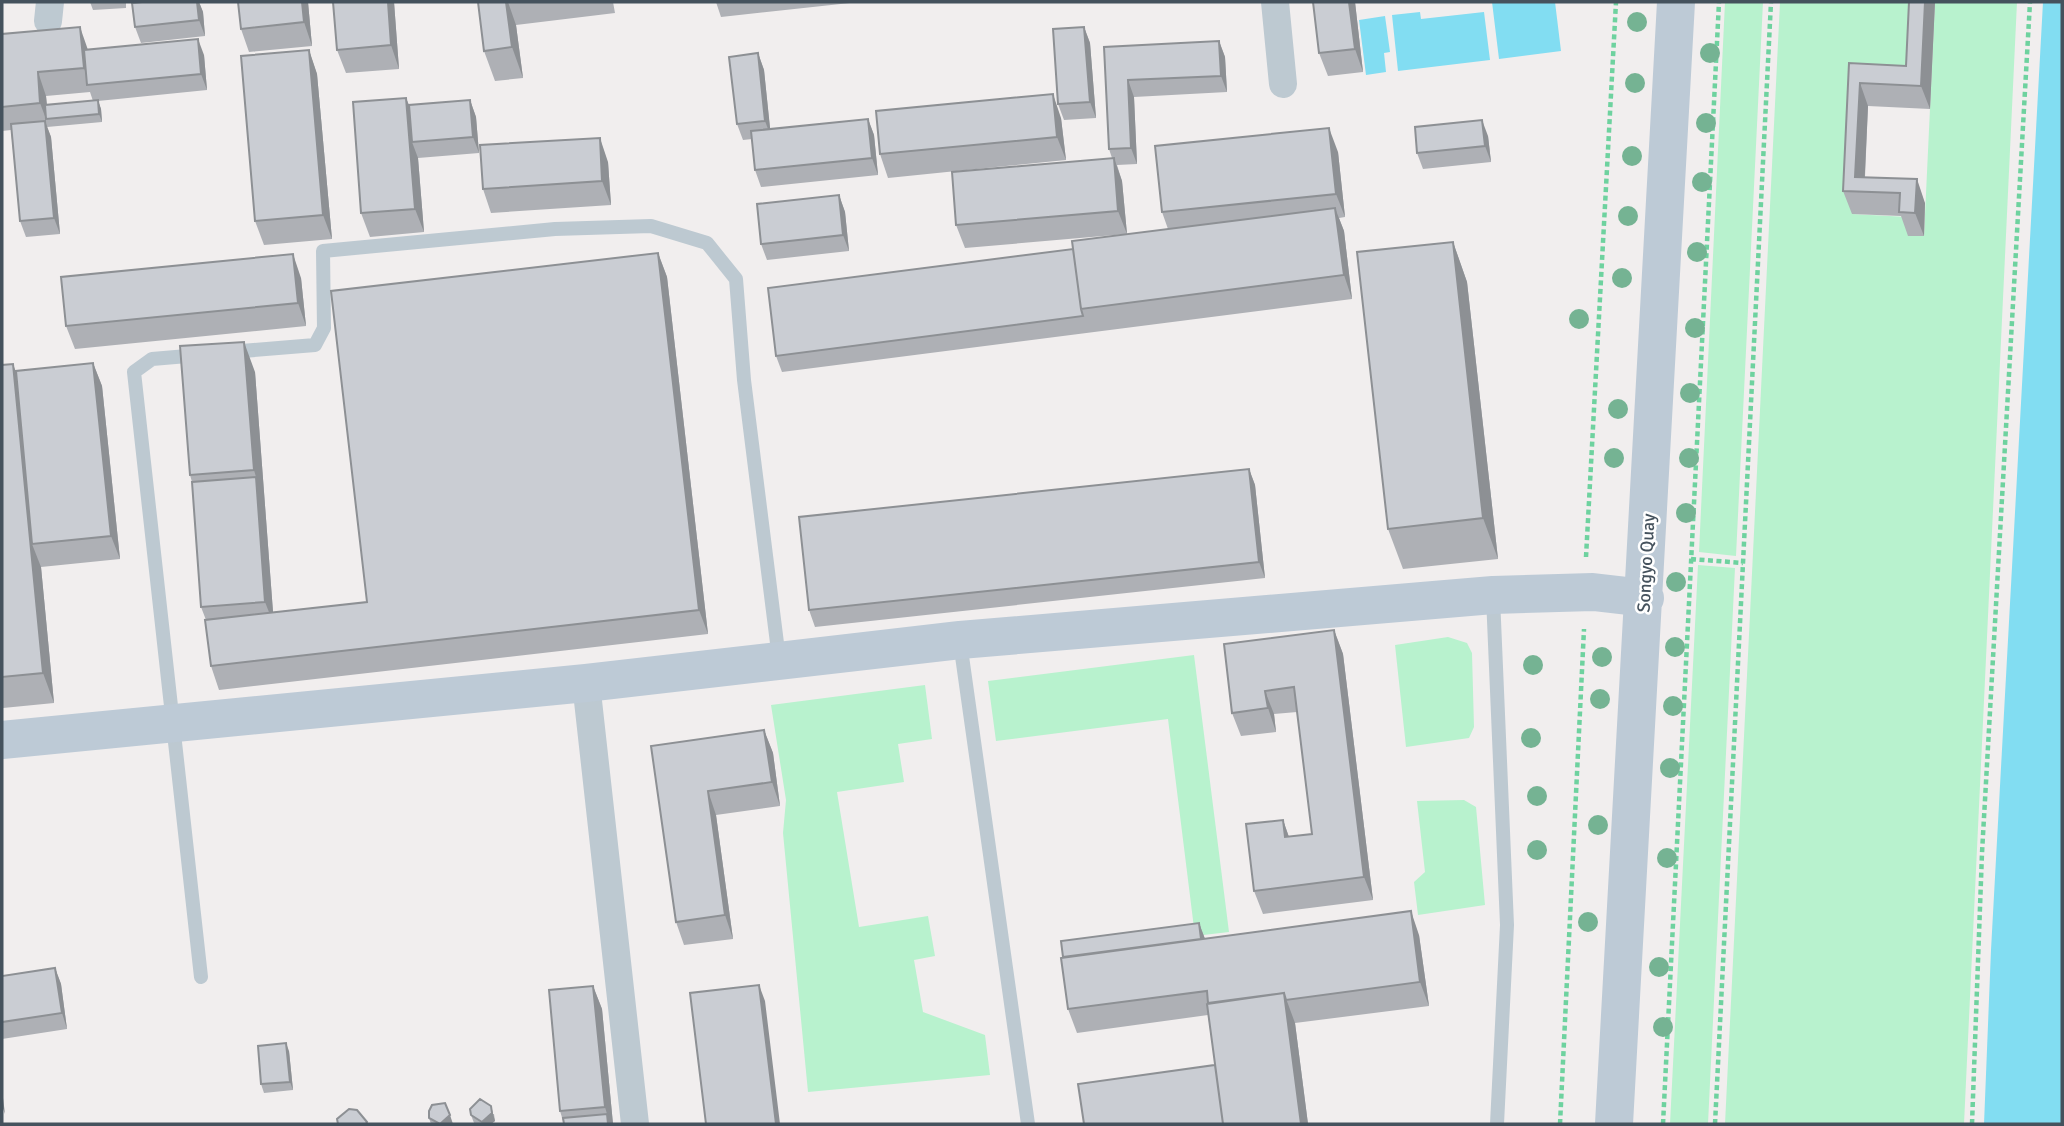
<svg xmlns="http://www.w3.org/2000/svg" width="2064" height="1126" font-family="Signika,sans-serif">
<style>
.green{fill:#b8f2ce}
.water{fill:#82ddf2}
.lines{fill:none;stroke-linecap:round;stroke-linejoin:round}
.path{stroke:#6ed29f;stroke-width:4.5;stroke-dasharray:5 3.5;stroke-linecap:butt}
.lane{stroke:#bdc9d1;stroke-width:14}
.street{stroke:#bdc9d1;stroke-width:28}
.secondary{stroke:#bdcad6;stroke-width:38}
.tree{fill:#75b393}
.wall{fill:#aeb0b5;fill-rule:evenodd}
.shaded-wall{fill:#8d9094}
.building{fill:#cacdd3;stroke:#8d9094;stroke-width:2}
.labels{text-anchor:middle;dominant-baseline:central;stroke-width:5;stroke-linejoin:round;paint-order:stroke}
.street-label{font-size:18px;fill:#45525d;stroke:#fff}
</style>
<rect width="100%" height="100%" fill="#f1eeee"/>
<path class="green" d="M1725,2H1763L1736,556L1699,552Z
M1780,2H1919L1915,90L1859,87L1852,214L1908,217L1924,236L1935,2H2017L1964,1124H1725Z
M1698,565L1735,568L1708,1124H1670Z
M1448,637L1467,643L1472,653L1474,727L1469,738L1406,747L1395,645Z
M1194,655L1229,932L1195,936L1168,719L996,741L988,681Z
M925,685L932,739L898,744L904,782L837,792L859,927L928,916L935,956L914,960L923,1012L985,1035L990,1075L808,1092L783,833L786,800L771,705Z
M1464,800L1476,807L1485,905L1418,915L1414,882L1425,872L1417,801Z"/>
<path class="water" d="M1492,2H1555L1561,51L1499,59Z
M2043,2H2062V1124H1984L1991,950Z
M1420,12L1421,19L1484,12L1490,60L1398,71L1392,15Z
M1385,16L1390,52L1384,53L1386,72L1366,75L1359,20Z"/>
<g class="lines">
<path class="path" d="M1586,557L1616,2
M1691,559L1743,563
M1560,1124L1584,629
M1663,1124L1719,2
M1715,1124L1771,2
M1972,1124L1982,853L2030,2"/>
<path class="lane" d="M230,352L315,345L324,328L323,251L555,229L651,226L707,243L736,279L744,380L779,659
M199,355L152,359L134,372L201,977
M1493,597L1507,925L1497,1124
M960,642L1028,1124"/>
<path class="street" d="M1275,2L1283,84
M48,21L50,2
M586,683L635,1124"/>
<path class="secondary" d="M2,740L586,683L960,640L1493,595L1593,592L1645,598
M1614,1124L1676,2"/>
</g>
<g class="tree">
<circle cx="1637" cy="22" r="10"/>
<circle cx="1710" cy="53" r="10"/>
<circle cx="1635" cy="83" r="10"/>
<circle cx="1706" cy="123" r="10"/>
<circle cx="1632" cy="156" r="10"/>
<circle cx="1702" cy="182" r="10"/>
<circle cx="1628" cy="216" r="10"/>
<circle cx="1697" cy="252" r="10"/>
<circle cx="1622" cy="278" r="10"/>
<circle cx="1579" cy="319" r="10"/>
<circle cx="1695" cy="328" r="10"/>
<circle cx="1690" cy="393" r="10"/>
<circle cx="1618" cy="409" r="10"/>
<circle cx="1614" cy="458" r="10"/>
<circle cx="1689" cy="458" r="10"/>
<circle cx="1686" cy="513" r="10"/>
<circle cx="1676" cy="582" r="10"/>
<circle cx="1675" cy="647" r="10"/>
<circle cx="1602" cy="657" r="10"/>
<circle cx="1533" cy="665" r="10"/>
<circle cx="1600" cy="699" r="10"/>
<circle cx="1673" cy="706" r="10"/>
<circle cx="1531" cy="738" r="10"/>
<circle cx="1670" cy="768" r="10"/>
<circle cx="1537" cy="796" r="10"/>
<circle cx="1598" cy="825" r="10"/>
<circle cx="1537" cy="850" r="10"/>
<circle cx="1667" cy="858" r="10"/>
<circle cx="1588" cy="922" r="10"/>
<circle cx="1659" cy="967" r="10"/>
<circle cx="1663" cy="1027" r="10"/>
</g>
<path class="wall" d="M90,2H126V8L93,10Z
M142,2H199L203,12L205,36L141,43L135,27Z
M308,2L312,46L249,52L241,29Z
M333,2H394L399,69L346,73L337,50Z
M478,2H613L615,13L516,25L523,78L495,81L484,51Z
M716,2H859L721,17Z
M1355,2L1363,72L1328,76L1319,53Z
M1909,2H1935L1930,109L1868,106L1865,177L1925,203L1924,236H1908L1901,216L1852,214L1843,191L1849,63L1906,66Z
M1084,27L1090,43L1096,118L1064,120L1058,104Z
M2,34L88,50L204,55L207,90L98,101L101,109L102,122L47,127L51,137L60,234L26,237L20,221L11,130L2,131ZM90,92L93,101L47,105L46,96Z
M1219,41L1225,57L1227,92L1134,97L1137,164L1117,165L1122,181L1127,234L1168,229L1162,212L1338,152L1345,217L1339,218L1344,231L1352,299L782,372L776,356L1073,249L1126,234L965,248L956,225L1112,158L1109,149L1104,47Z
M309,50L317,74L332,239L264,245L255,221Z
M758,53L764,70L770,129L868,119L874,135L878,175L761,187L755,170L752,139L743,140L737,124Z
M406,98L409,105L470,100L476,117L479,153L418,158L424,232L370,237L361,213Z
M1061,118L1066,160L888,178L880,154Z
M1488,136L1491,162L1423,169L1417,153Z
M608,162L611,205L491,213L483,189Z
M839,195L845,212L849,251L767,260L761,244Z
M1453,242L1467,282L1498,559L1403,569L1388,529Z
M658,253L667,277L708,634L219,690L211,666L206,620L201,607L192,482L190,475L255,372L273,612L367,602Z
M301,278L306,326L75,349L66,326Z
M93,363L102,386L120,559L41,567L54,703L3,708L2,704V365L16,371Z
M1249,469L1255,485L1265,578L815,627L809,610Z
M1334,630L1343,654L1373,900L1263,914L1254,891L1283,820L1289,837L1312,834L1297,712L1274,714L1276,732L1241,736L1232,713Z
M764,730L773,753L780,806L716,815L733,939L684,945L676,922L651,746Z
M1199,923L1205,939L1419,935L1429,1006L1295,1023L1308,1124L1215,1065L1208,1015L1077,1033L1068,1009Z
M55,968L61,984L67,1029L2,1039V976Z
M593,986L602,1009L613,1124H564L560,1111Z
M289,1051L293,1090L264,1093L261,1084Z
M494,1114L495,1121L491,1124H475L474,1123L471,1115Z
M429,1118L453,1124H431Z"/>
<path class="shaded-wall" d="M197,2H199L203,12L205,36L199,20Z
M302,2H308L312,46L304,22Z
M388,2H394L399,69L391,45Z
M506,2H508L516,25L523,78L512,47Z
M1349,2H1355L1363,72L1355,49Z
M1925,2H1935L1930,109L1921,86Z
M80,27L88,50L90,85L84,68Z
M1084,27L1090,43L1096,118L1090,102Z
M198,39L204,55L207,90L201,74Z
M1219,41L1225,57L1227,92L1221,76Z
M309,50L317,74L332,239L323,215Z
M758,53L764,70L771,137L765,121Z
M38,72L46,96L48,118L46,119L40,103Z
M1128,80L1134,97L1137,164L1131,148Z
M1860,83L1868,106L1864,192L1855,177Z
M1053,94L1061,118L1066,160L1057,137Z
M406,98L415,121L412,142L418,158L424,232L415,209Z
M98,100L101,109L102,122L99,114Z
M470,100L476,117L479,153L473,137Z
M868,119L874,135L878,175L872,158Z
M1482,120L1488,136L1491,162L1485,146Z
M45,121L51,137L60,234L54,218Z
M1329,128L1338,152L1345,217L1336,194Z
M600,138L608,162L611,205L602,181Z
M1114,158L1122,181L1127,234L1118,211Z
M1917,179L1925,203L1924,236L1915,213Z
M839,195L845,212L849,251L843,235Z
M1335,208L1344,231L1352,299L1344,275Z
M1453,242L1467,282L1498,559L1483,518Z
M658,253L667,277L708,634L699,610Z
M293,254L301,278L306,326L298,303Z
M244,342L255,372L274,625L265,602L256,477L254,470Z
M93,363L102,386L120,559L111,536Z
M13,364L24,394L32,544L41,567L54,703L43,673Z
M1249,469L1255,485L1265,578L1259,562Z
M1334,630L1343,654L1373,900L1364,877Z
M1265,691L1274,714L1276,732L1268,708Z
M764,730L773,753L780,806L772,782Z
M708,791L716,815L733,939L725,915Z
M1283,820L1291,843L1285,837Z
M1411,911L1419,935L1429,1006L1420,982Z
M1199,923L1205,939L1202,947Z
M55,968L61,984L67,1029L62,1013Z
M759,985L765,1001L780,1124H776Z
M593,986L602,1009L613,1124H608L607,1114L605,1107Z
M1284,993L1295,1023L1308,1124H1301Z
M286,1043L289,1051L293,1090L290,1082Z
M2,1090L5,1114L2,1106Z
M491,1106L495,1121L491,1124H483L482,1122Z
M450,1115L453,1124H441Z"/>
<path class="building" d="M142,2H197L199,20L135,27L132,3Z
M238,2H302L304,22L241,29Z
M333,2H388L391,45L337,50Z
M478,2H506L512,47L484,51Z
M1313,2H1349L1355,49L1319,53Z
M1909,2H1925L1921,86L1860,83L1855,177L1917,179L1915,213L1899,212L1900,193L1843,191L1849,63L1906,66Z
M80,27L84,68L38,72L40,103L2,107V34Z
M1084,27L1090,102L1058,104L1053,29Z
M198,39L201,74L87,85L84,50Z
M1219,41L1221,76L1128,80L1131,148L1109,149L1104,47Z
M309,50L323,215L255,221L241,56Z
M758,53L765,121L737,124L729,57Z
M1053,94L1057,137L880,154L876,111Z
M406,98L415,209L361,213L353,102Z
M98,100L99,114L46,119L45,105Z
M470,100L473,137L412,142L409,105Z
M868,119L872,158L755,170L751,131Z
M1482,120L1485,146L1417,153L1415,127Z
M45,121L54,218L20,221L11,124Z
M1329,128L1336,194L1162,212L1155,146Z
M600,138L602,181L483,189L480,145Z
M1114,158L1118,211L956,225L952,172Z
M839,195L843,235L761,244L757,204Z
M1335,208L1344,275L1081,309L1072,241Z
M1453,242L1483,518L1388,529L1357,252Z
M1073,249L1081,309L1083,316L776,356L768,288Z
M658,253L699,610L211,666L205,620L367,602L331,291Z
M293,254L298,303L66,326L61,277Z
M244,342L254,470L190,475L180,346Z
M93,363L111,536L32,544L16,371Z
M13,364L43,673L2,677V365Z
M1249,469L1259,562L809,610L799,517Z
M256,477L265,602L201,607L192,482Z
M1334,630L1364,877L1254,891L1246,824L1283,820L1285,837L1312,834L1294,687L1265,691L1268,708L1232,713L1224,644Z
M764,730L772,782L708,791L725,915L676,922L651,746Z
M1411,911L1420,982L1286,1000L1284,993L1208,1003L1207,991L1068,1009L1061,958Z
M1199,923L1201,939L1063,957L1061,941Z
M55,968L62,1013L2,1022V976Z
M759,985L776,1124H706L690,993Z
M593,986L605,1107L560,1111L549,990Z
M1284,993L1301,1124H1223L1207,1004Z
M286,1043L290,1082L261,1084L258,1046Z
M1215,1065L1223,1124H1084L1078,1084Z
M480,1099L491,1106L492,1113L482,1122L471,1115L470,1109Z
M445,1103L450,1115L440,1124L429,1118V1111L432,1105Z
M349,1109L357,1110L367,1122L366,1124H338L337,1119Z
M607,1114L608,1124H564L563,1118Z"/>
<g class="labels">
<g class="street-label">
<text transform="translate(1646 563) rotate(-87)">Songyo Quay</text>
</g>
</g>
<rect width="2064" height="1126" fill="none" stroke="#45525d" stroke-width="7"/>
</svg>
